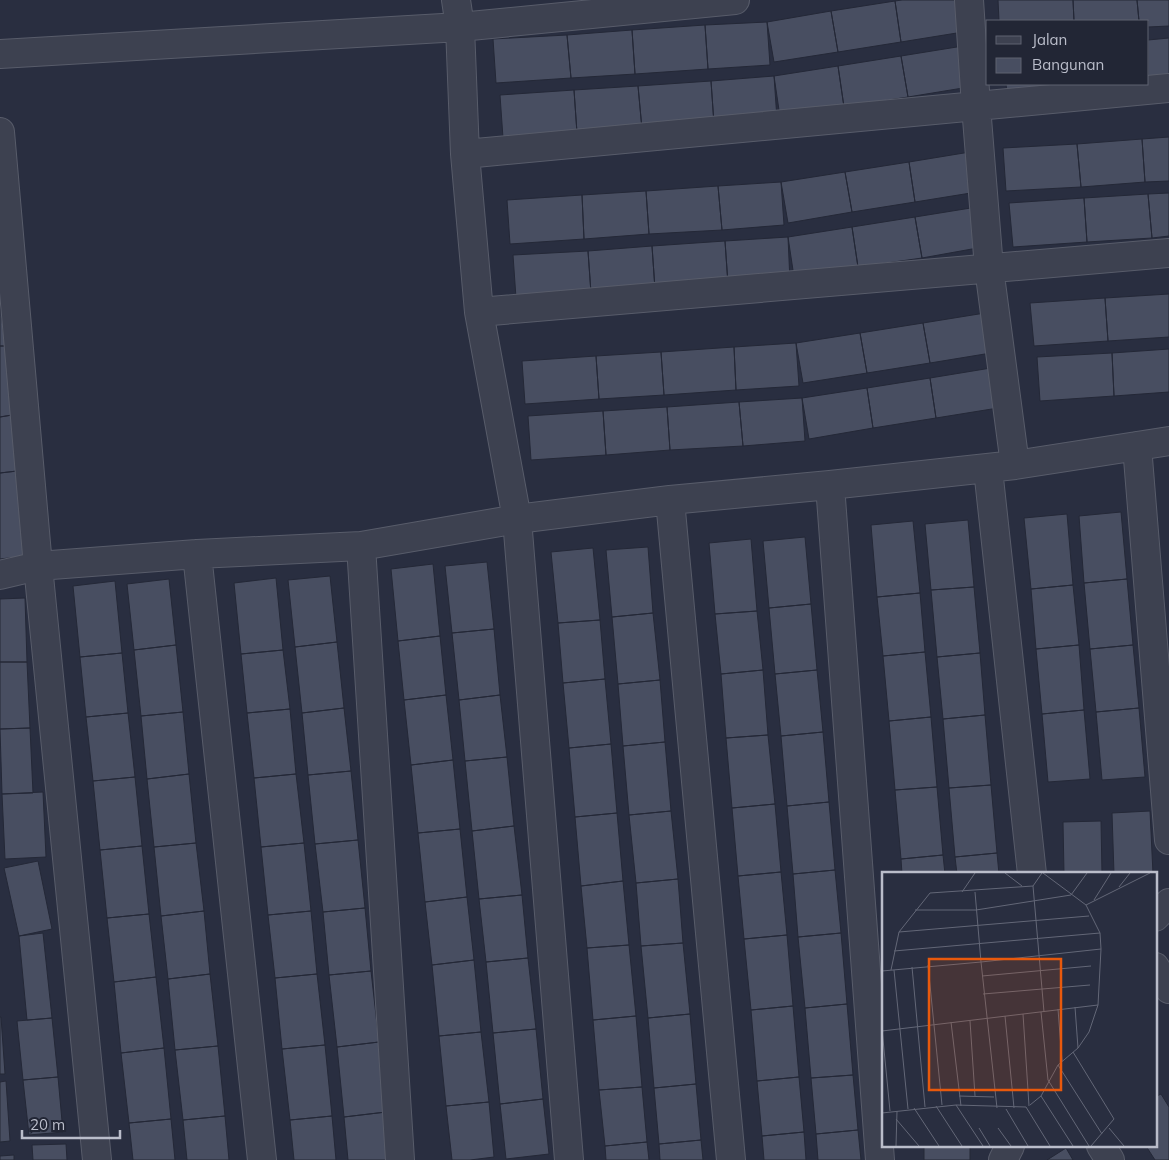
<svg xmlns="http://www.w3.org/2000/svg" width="1169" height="1160" font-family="Mulish,sans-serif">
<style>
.building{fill:#484e61;stroke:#242837}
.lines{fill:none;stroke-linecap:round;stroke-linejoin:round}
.minor-casing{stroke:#585c6a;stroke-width:30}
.minor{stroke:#3d4150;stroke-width:28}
.inset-road{fill:none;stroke:#636777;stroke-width:1}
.view{fill:#e8590c;fill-opacity:0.15;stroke:#e8590c;stroke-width:2.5}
.inset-edge{fill:none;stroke:#babdca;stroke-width:2.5}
</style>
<rect width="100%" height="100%" fill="#292e40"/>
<path class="building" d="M902,0H958L963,32L901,42L895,1Z
M998,0H1073L1074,21H999Z
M1073,0H1137L1139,21H1074Z
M1137,0H1169V26L1148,27V21H1139Z
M895,1L901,42L838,52L831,11Z
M831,11L838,52L774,62L767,22Z
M767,22L770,65L708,69L705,25Z
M705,25L708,69L635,74L632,30Z
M632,30L635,74L571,78L567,35Z
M567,35L571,78L496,83L493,39Z
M1169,38V82L1148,83V40Z
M963,46L969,87L908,97L901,56Z
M901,56L908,97L844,107L838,66Z
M838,66L844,107L780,117L774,76Z
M774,76L777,119L714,124L711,81Z
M711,81L714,124L642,129L638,86Z
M1006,84H1081L1007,93Z
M638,86L642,129L577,133L574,90Z
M574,90L577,133L503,138L500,95Z
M1169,137V181L1145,182L1142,139Z
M1142,139L1145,182L1081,187L1077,144Z
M1077,144L1081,187L1006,191L1003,148Z
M970,152L977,192L915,202L909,162Z
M909,162L915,202L852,212L845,172Z
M845,172L852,212L788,223L781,182Z
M781,182L784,225L722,230L718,186Z
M718,186L722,230L649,234L646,191Z
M646,191L649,234L584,239L582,195Z
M1169,193V236L1152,238L1148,194Z
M1148,194L1152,238L1087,242L1084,198Z
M582,195L584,239L510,244L507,200Z
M1084,198L1087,242L1013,247L1009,203Z
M977,207L983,247L922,258L915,217Z
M915,217L922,258L858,267L852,227Z
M852,227L858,267L794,277L788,237Z
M788,237L790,281L728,284L725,241Z
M725,241L728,284L655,289L652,246Z
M652,246L655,289L591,293L588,251Z
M588,251L591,293L516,298L513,255Z
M1169,294V337L1108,341L1105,298Z
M1105,298L1108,341L1034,346L1030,303Z
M0,303L5,346H0Z
M985,313L991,353L930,363L923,323Z
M923,323L930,363L867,373L860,333Z
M860,333L867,373L803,383L796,343Z
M796,343L799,386L736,390L734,347Z
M0,346H5L12,415L0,417Z
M734,347L736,390L664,395L661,352Z
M1169,349V392L1114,396L1112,353Z
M661,352L664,395L599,399L596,356Z
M1112,353L1114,396L1040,401L1037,357Z
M596,356L599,399L525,404L522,361Z
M991,368L998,408L936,418L930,378Z
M930,378L936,418L873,428L867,388Z
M867,388L873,428L809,439L802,398Z
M802,398L805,441L743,446L739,402Z
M739,402L743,446L670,450L667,407Z
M667,407L670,450L606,455L603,411Z
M603,411L606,455L531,460L528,416Z
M12,415L17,471L0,473V417Z
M17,471L26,556L0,559V473Z
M1121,512L1127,579L1084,583L1079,516Z
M1067,514L1073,585L1031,589L1024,518Z
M968,520L974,587L931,590L925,524Z
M913,521L920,593L877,597L871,525Z
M805,537L811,604L769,608L763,541Z
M751,539L757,611L715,614L709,543Z
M648,547L653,613L612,617L606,550Z
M593,548L600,620L558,623L551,552Z
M487,562L494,629L452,633L445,566Z
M433,564L440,636L398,641L391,569Z
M330,576L337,642L295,647L288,580Z
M276,578L283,650L241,654L234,583Z
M169,579L176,645L134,650L127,584Z
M1127,579L1133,645L1090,649L1084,583Z
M115,581L122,653L80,657L73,586Z
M1073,585L1079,645L1036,649L1031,589Z
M974,587L980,653L937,657L931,590Z
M920,593L925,652L883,656L877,597Z
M25,598L27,662H0V599Z
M811,604L817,670L775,674L769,608Z
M757,611L763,670L721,674L715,614Z
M653,613L660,680L618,684L612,617Z
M600,620L605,679L563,683L558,623Z
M494,629L500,695L459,700L452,633Z
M440,636L446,695L404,700L398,641Z
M337,642L344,708L302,713L295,647Z
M176,645L183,712L141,716L134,650Z
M1079,645L1084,710L1042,714L1036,649Z
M1133,645L1139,708L1096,712L1090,649Z
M283,650L290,709L247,713L241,654Z
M925,652L931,717L889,721L883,656Z
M122,653L128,713L86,717L80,657Z
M980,653L985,715L943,719L937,657Z
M0,662H27L30,728L0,729Z
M763,670L768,735L726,738L721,674Z
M817,670L823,732L781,736L775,674Z
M605,679L611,744L569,748L563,683Z
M660,680L665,742L623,746L618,684Z
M446,695L453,760L411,765L404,700Z
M500,695L507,757L465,761L459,700Z
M344,708L351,771L308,775L302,713Z
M1139,708L1145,777L1102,780L1096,712Z
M290,709L296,774L254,778L247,713Z
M1084,710L1090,779L1048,782L1042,714Z
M183,712L189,774L147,779L141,716Z
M128,713L135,777L93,781L86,717Z
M985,715L991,785L949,788L943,719Z
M931,717L937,787L895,790L889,721Z
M30,728L33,793L2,794L0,729Z
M823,732L829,802L787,806L781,736Z
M768,735L775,804L732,808L726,738Z
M665,742L671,811L629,815L623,746Z
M611,744L617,813L575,817L569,748Z
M507,757L514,826L472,831L465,761Z
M453,760L460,829L418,833L411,765Z
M351,771L358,840L315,844L308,775Z
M189,774L196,843L154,847L147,779Z
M296,774L304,843L261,847L254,778Z
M135,777L142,846L100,850L93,781Z
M991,785L997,853L955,857L949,788Z
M937,787L943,855L901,859L895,790Z
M43,792L46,857L5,859L2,794Z
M829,802L835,870L793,874L787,806Z
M775,804L781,872L738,876L732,808Z
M671,811L678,879L636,883L629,815Z
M1150,811L1153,874H1114L1112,813Z
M617,813L623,881L581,886L575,817Z
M1101,821L1102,874H1064L1063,822Z
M514,826L522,895L479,899L472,831Z
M460,829L467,897L425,902L418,833Z
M358,840L365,908L323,912L315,844Z
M196,843L204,911L161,916L154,847Z
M304,843L311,911L268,915L261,847Z
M142,846L149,914L107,918L100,850Z
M997,853L999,874H957L955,857Z
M943,855L945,874H902L901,859Z
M38,861L52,929L19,936L4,868Z
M835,870L841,933L798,937L793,874Z
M781,872L787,935L744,939L738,876Z
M678,879L683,943L641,946L636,883Z
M623,881L629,945L587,948L581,886Z
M522,895L528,958L486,962L479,899Z
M467,897L474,960L432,965L425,902Z
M365,908L371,971L329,975L323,912Z
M204,911L210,974L168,979L161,916Z
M311,911L317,974L275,978L268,915Z
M149,914L156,977L114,982L107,918Z
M43,933L52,1018L27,1020L19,936Z
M841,933L847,1004L805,1008L798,937Z
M787,935L793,1006L751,1010L744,939Z
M683,943L690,1014L648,1018L641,946Z
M629,945L636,1016L593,1020L587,948Z
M528,958L536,1029L493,1033L486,962Z
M474,960L481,1032L439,1036L432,965Z
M371,971L379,1042L337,1047L329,975Z
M210,974L218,1046L175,1050L168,979Z
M317,974L325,1045L282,1049L275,978Z
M156,977L164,1048L121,1053L114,982Z
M847,1004L853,1075L811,1078L805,1008Z
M793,1006L799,1077L757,1081L751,1010Z
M690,1014L696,1084L654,1088L648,1018Z
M636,1016L642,1087L599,1090L593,1020Z
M0,1017H1L5,1074H0Z
M52,1018L58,1077L23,1080L17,1021Z
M536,1029L543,1099L500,1104L493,1033Z
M481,1032L489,1102L446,1106L439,1036Z
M379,1042L386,1112L344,1117L337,1047Z
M325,1045L332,1116L290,1120L282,1049Z
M218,1046L225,1116L183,1120L175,1050Z
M164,1048L171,1119L129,1123L121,1053Z
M853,1075L858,1130L816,1134L811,1078Z
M58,1077L63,1132L29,1135L23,1080Z
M799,1077L804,1132L762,1136L757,1081Z
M6,1081L10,1141L0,1142V1082Z
M696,1084L701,1140L659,1144L654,1088Z
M642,1087L647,1142L605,1146L599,1090Z
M1161,1094L1169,1107V1160H1155L1146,1146H1155V1097Z
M543,1099L549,1154L506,1159L500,1104Z
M489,1102L494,1157L470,1160H452L446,1106Z
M386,1112L391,1160H348L344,1117Z
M225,1116L229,1160H187L183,1120Z
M332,1116L336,1160H294L290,1120Z
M171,1119L175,1160H133L129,1123Z
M858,1130L861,1160H818L816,1134Z
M804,1132L806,1160H764L762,1136Z
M701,1140L703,1160H660L659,1144Z
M647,1142L649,1160H606L605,1146Z
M66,1144L67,1160H33L32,1145Z
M924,1146H970V1160H924Z
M1066,1148L1073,1160H1047Z
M14,1155V1160H0V1156Z"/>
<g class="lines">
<defs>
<path id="minor" d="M969,0L976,106L989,268L1015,465
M0,54L460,27L456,0
M0,132L38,566L97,1160
M465,154L1169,88
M479,312L1169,253
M1137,446L1169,840
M988,469L1032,874
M830,485L880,1160
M670,500L731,1160
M361,546L400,1160
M197,554L262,1160
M0,575L38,566L197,554L361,546L517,519L670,500L830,485L1015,465L1169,441
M1155,917L1169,903
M1155,967L1169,989
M1101,1146L1110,1160
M569,1160L517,519L479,312L465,154L460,27L735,0
M1003,1160L1010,1146"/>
</defs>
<use href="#minor" class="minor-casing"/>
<use href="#minor" class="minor"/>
</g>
<g transform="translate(882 872)">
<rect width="275" height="275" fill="#292e40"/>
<path class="inset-road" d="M123,1L140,14M160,1L151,14L162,140M237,15L248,1M80,20L93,1M212,28L229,1M204,33L268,1M33,38H94L189,23L205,1M17,60L48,21L151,14M12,79L218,61M46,93L60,233M30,95L43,235M9,98L17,60L207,44M12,98L26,237M0,99L99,90L93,20M100,104L209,94M101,122L208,113M193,135L196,176M176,137L180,189M159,140L166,208L207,274M141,142L147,234M123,144L132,236M88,149L93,224M69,150L79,234M0,157L8,239M0,159L216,133M191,180L232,247L209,274M176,193L220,262M77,224L112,225M159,224L191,274M74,233L144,235L168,274M148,233L159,224L176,193L196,176L207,160L216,133L219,77L218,61L204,33L161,1M54,234L80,274M32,236L57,274M115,236L99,90L219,77M124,237L146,274M0,241L74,233L101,274M14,247L37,274M97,256L108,274M116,256L129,274M227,256L242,274M14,274L15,239"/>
<path class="view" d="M47,87H179V218H47Z"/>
<rect width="275" height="275" class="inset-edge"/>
</g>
<rect x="986" y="20" width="162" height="65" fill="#222635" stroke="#5f6271"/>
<rect x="996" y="36" width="25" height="8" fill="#3d4150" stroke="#5f6271"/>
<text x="1032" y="45" font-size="15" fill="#babdca">Jalan</text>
<rect x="996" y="58" width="25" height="15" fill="#484e61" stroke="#5f6271"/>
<text x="1032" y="70" font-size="15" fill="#babdca">Bangunan</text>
<path d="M22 1130v8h98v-8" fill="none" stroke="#babdca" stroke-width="2.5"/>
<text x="30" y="1130" font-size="15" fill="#babdca" stroke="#222635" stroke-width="4" paint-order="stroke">20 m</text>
</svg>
